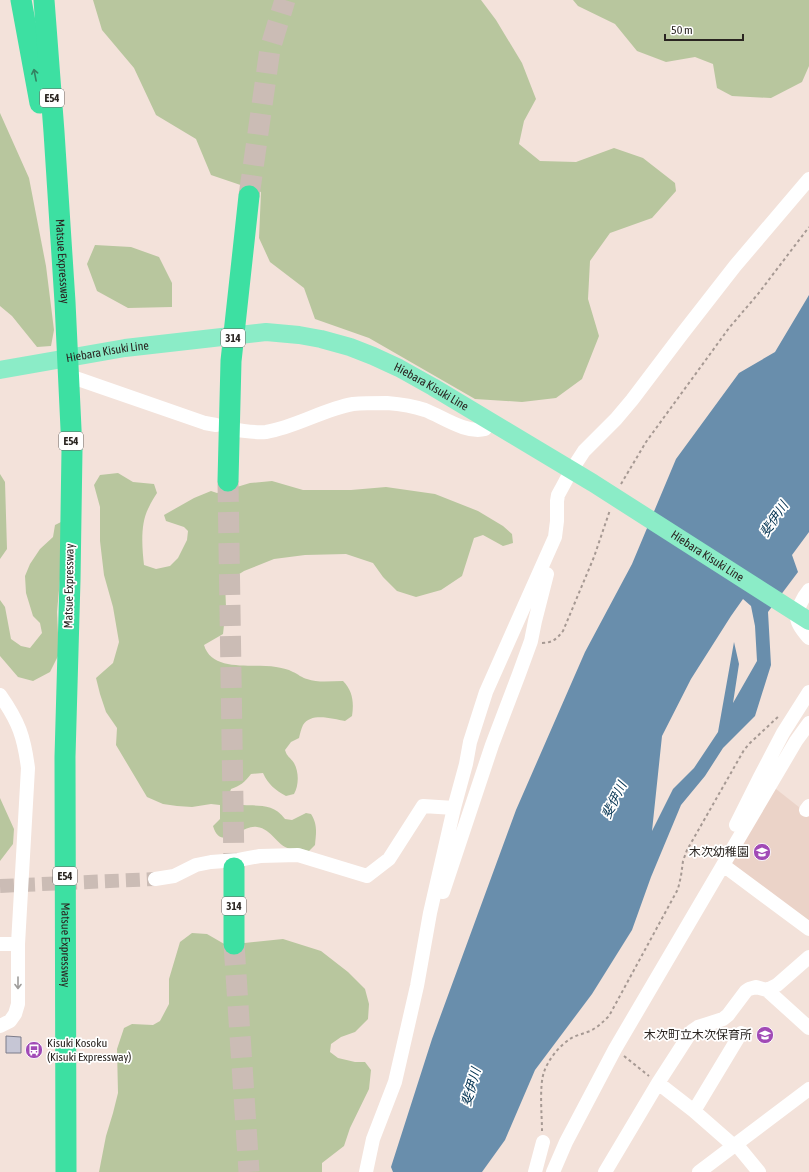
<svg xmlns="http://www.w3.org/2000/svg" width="809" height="1172" font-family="'Asap Condensed','Noto Sans JP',sans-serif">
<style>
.built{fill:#ebd3c8}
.green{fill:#b8c69e}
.water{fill:#698eac;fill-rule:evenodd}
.building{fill:#c6c6d5;stroke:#7d7c8a}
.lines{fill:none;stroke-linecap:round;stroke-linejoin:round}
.minor-tunnel{stroke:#cbbcb5;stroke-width:14;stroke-dasharray:14 7;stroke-linecap:butt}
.highway-tunnel{stroke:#cbbcb5;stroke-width:21;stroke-dasharray:21 10;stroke-linecap:butt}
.path{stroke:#a69993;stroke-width:2;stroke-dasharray:3 3;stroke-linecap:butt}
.minor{stroke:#fff;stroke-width:14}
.major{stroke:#8becc7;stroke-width:18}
.highway{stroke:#3de0a2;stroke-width:21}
.oneway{stroke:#348262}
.oneway2{stroke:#9f9d9b}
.labels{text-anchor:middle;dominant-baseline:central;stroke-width:3.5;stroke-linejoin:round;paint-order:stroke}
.shield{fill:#fff;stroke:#6a6664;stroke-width:1}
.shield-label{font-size:11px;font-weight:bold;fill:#2a2521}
.street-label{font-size:12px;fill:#2a2521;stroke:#fff}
.poi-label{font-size:12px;fill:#2a2521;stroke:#fff;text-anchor:end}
.water-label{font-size:13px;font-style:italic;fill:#013150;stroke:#fff}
</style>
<rect width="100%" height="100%" fill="#f3e2da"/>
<path class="built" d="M771,785L809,815V923L729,861Z"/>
<path class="green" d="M93,0H481L496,20L522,63L536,99L524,121L519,144L540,161L576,162L614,148L643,158L675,183L676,191L652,218L610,233L590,261L588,299L599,336L582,379L556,398L522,402L475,399L369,338L315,319L304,288L270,262L259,238L261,192L211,175L196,139L156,115L134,68L102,30Z
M573,0H809V66L802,82L771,98L732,96L717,88L713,64L695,57L666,62L637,51L615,24L578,6Z
M0,113L29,178L46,266L54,330L51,346L37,347L12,316L0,306Z
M95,245L131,247L159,257L172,283V307L128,308L97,291L87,264Z
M118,473L133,482L154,484L157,493C154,498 151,502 149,507C140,523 142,547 144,565L156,569L170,566L178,558L187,540L188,531L184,527L166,521L164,515L194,498L211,491L217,493L250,483L272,481L303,490H351L386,487L435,494L478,511L503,526L512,534L513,543L503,546L483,535L474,538L462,576L441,590L416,597L397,591L383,577L373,563L346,554L305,555L274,559L244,571L225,583L226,607L223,634L204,645C212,673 254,663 276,667C281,668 288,669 293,672C298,674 302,678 307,679C318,683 331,681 343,681C353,691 354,703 352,716L345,721C333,719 311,712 303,725C301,729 300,734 299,738L291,742L285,750C287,757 290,757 294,763C299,772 299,785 294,794L286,796C275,790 268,784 263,773L251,774C245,782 240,786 231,789L229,795L230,802C250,810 270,798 285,819L292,820L306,813L311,814C318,825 316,833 315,845L309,851C303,850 295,851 290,849C276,845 272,829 257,827C241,824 221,853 213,826L220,819V805L211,804L192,807L177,806L163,804L147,797L116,745L117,728L106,712L100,694L96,678L113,663L119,642L113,607L104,575L100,541V507L94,485L100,475Z
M0,474L5,482L7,549L0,559Z
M61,522V568L57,612L59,654L50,672L33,681L18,677L0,656V600L5,607L11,639L21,646L30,648L42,633L40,623L33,616L26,593L25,576L30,564L40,549L53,537L55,525Z
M0,798L14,829L13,844L0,861Z
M192,933L207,934L226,945L283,939L321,951L348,972L365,989L369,1004L368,1019L355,1032L341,1037L331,1044L330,1052L338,1058L355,1062H365L371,1070L369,1089L350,1128L344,1146L322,1163V1172H99L106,1136L113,1113L118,1093L117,1049L124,1028L132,1024L153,1025L160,1021L169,1004V979L180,942Z"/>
<path class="water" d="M809,295V532L792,555L798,572L768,612L771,665L755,716L723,748L705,776L681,805L651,877L632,930L592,994L535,1070L505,1140L482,1172H393L391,1167L432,1039L516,810L585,652L632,564L676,459L739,373L775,352ZM743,599L751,606L755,626L757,661L733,703L739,664L734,642L718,732L694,768L673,789L652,831L662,736L691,679L731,616Z"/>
<path class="building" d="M6,1036L21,1037V1053H6Z"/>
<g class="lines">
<path class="minor-tunnel" d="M0,886L155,879"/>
<path class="highway-tunnel" d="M249,196L270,49L285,0
M228,481L234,868
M234,944L249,1172"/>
<path class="path" d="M621,484L646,442L729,328L758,294L809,227
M542,643C552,643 557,639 563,631L594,557L610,510
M624,1056L649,1076
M542,1131C542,1116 539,1086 544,1072C548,1060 559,1046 570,1039C576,1035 583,1034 590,1031C598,1027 603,1022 609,1016L678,889L681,876L683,861L687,850L744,750L750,743L780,715"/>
<path class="minor" d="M65,370L72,377L81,380L205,423L216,425
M236,430C246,431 256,433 266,432C296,427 324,409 353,404C364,403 376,403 387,403C399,404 413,406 425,410C443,417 466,434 485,429L490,422
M809,590C803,597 794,613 798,622C800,628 805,633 809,638
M0,695C19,722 24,737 28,768L18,944V1004L15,1014L10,1021L0,1026
M809,723L796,741L723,865L809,929
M806,810L809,806
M736,825L760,777L783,733L809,692
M155,879L174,876L196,865L211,862L238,860L260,856L298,855L367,876L389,859L423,806L454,808
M443,892L492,745L519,674L531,641L535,621L547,574
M0,944H18
M767,990L777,985L809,957
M658,1083L694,1111L734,1146
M694,1111L741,1033
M736,1144L759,1172
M366,1172L373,1139L395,1082L417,986L430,913L454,808L466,764L470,742L486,692L555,537L557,521V501L558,495L571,471L584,451L616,419L632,400L682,334L735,266L809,179
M535,1172L543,1142
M553,1172L566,1142L615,1049L723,865
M605,1172L658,1083L689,1035L692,1031L698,1027L723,1019L728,1015L746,991L749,989L756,987L767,990L809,1028
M699,1172L809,1089"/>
<path class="major" id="s1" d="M0,370L125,348L266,332L299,335L321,339L350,347L373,356L399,368L433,387L593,483L809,621"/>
<g class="highway">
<path d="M21,0L40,103"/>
<path id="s2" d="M44,0L54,132L65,302L72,450L70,580L65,757L66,1172"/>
<path d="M228,481L231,361L249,196"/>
<path d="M234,944V868"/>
</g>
</g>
<defs><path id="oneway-shaft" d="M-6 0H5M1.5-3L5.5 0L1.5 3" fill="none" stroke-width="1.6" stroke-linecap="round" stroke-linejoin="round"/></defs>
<use class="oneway" href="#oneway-shaft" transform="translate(35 75) rotate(-101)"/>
<use class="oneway2" href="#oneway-shaft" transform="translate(18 983) rotate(90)"/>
<defs>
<symbol id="school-disc" viewBox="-11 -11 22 22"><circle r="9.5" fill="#a14ab6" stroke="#fff"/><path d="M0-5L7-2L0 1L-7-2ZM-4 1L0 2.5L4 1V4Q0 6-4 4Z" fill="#fff"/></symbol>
<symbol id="bus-disc" viewBox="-11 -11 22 22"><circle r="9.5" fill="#a14ab6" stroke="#fff"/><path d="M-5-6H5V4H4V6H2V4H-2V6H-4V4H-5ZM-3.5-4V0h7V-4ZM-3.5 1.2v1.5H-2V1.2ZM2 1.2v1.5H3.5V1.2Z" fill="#fff"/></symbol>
</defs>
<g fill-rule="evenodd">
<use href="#school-disc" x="752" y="842" width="20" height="20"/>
<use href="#school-disc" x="755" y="1025" width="20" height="20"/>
<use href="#bus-disc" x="24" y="1040" width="20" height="20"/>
</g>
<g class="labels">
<g class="shield">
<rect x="40" y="89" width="24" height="18" rx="3"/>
<rect x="221" y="329" width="24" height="18" rx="3"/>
<rect x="59" y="432" width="24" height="18" rx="3"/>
<rect x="53" y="867" width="24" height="18" rx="3"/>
<rect x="222" y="897" width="24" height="18" rx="3"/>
</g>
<g class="shield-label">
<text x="52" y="98">E54</text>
<text x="233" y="338">314</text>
<text x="71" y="441">E54</text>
<text x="65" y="876">E54</text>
<text x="234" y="906">314</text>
</g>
<g class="street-label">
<text stroke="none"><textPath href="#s2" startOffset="262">Matsue Expressway</textPath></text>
<text stroke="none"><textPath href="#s1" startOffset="109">Hiebara Kisuki Line</textPath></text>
<text stroke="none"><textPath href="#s1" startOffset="445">Hiebara Kisuki Line</textPath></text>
<text stroke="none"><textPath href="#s1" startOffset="769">Hiebara Kisuki Line</textPath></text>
<text transform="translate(69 586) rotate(-89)">Matsue Expressway</text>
<text stroke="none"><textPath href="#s2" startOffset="946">Matsue Expressway</textPath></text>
</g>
<g class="poi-label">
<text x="749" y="852">木次幼稚園</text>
<text x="752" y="1035">木次町立木次保育所</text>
<text x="47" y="1043" text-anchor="start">Kisuki Kosoku<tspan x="47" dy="14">(Kisuki Expressway)</tspan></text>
</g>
<g class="water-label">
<text transform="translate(774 519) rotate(-56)">斐伊川</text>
<text transform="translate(614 800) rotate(-64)">斐伊川</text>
<text transform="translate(471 1087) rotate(-74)">斐伊川</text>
</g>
</g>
<path d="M665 34v6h78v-6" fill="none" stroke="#2a2521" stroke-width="2"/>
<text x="671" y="34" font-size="12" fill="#2a2521" stroke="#ffffff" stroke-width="3" paint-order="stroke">50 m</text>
</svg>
